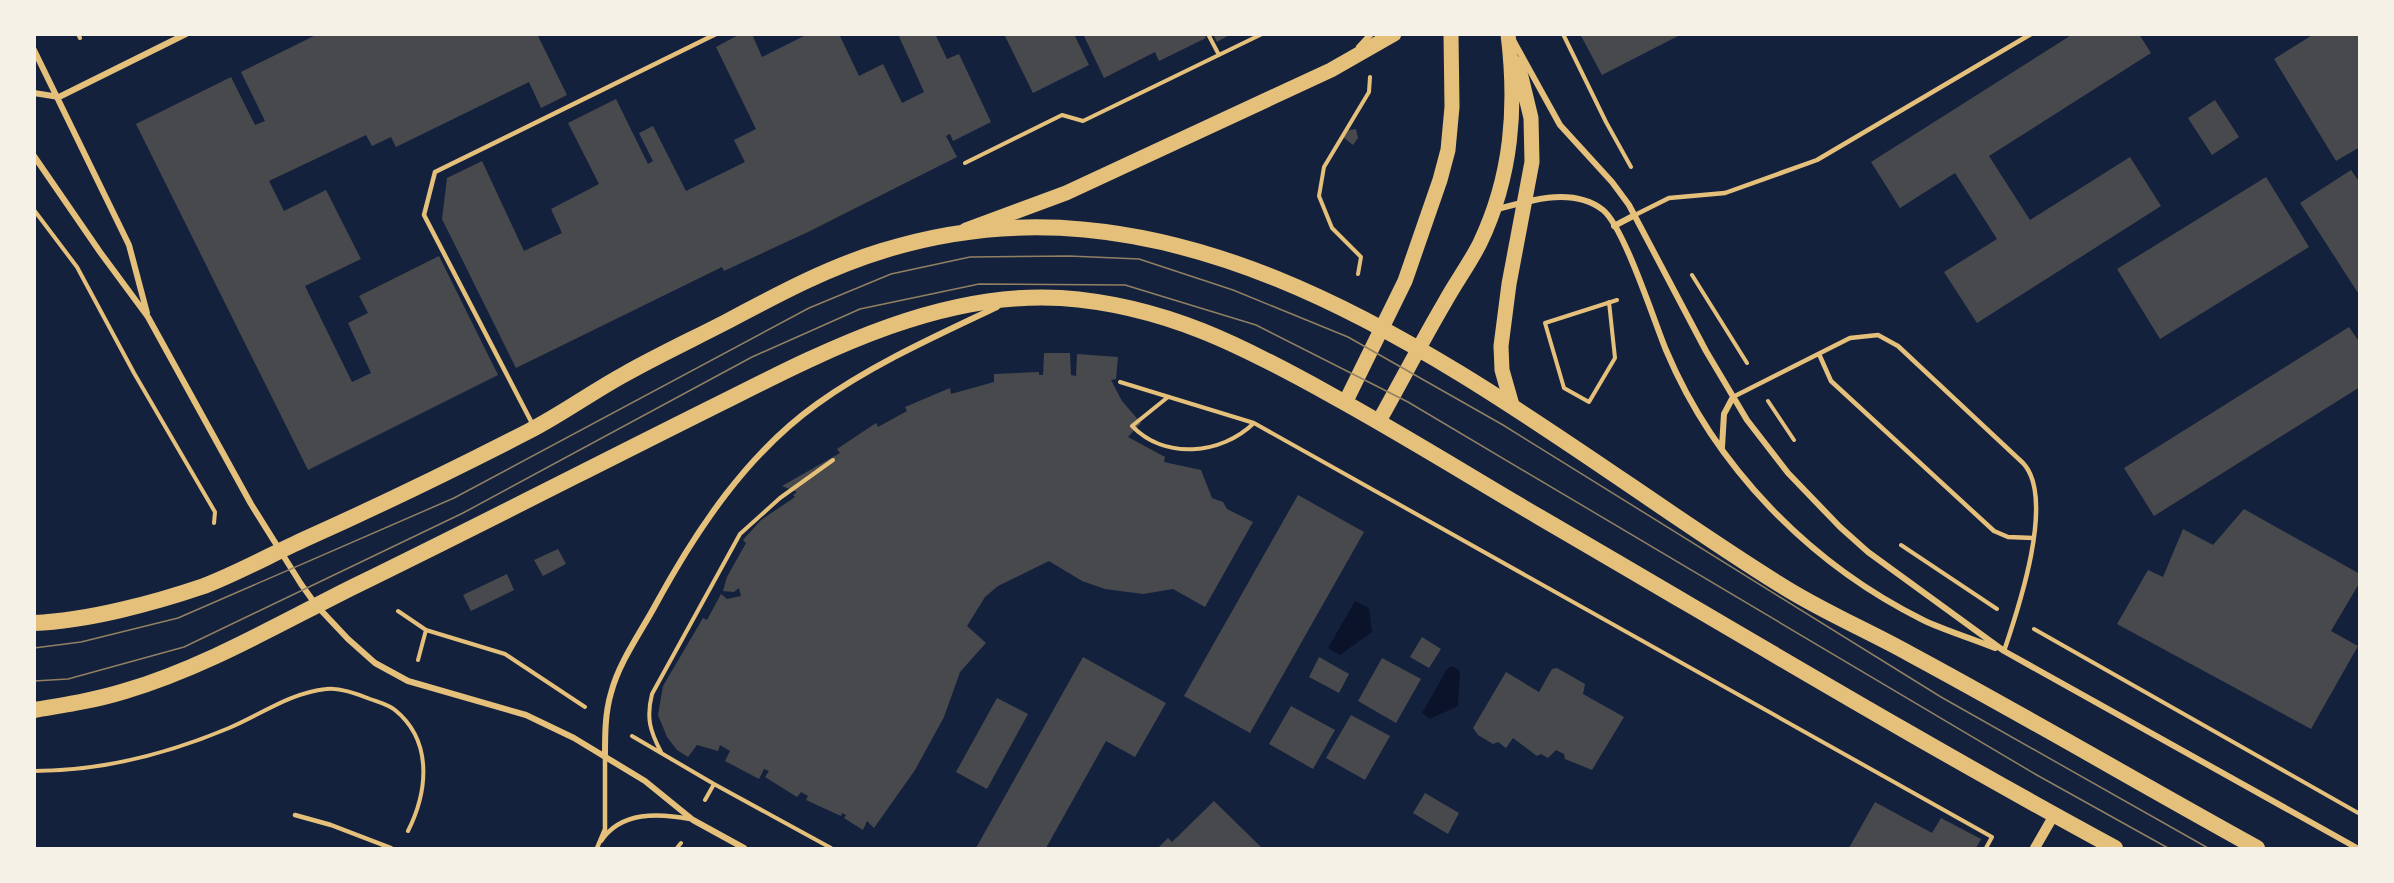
<svg xmlns="http://www.w3.org/2000/svg" width="2394" height="883" font-family="Overpass,sans-serif">
<style>
.water{fill:#0b132b}
.building{fill:#48494c}
.lines{fill:none;stroke-linecap:round;stroke-linejoin:round}
.path{stroke:#e5c07b;stroke-width:4}
.service{stroke:#e5c07b;stroke-width:4.5}
.minor{stroke:#e5c07b;stroke-width:6}
.tertiary{stroke:#e5c07b;stroke-width:10}
.primary{stroke:#e5c07b;stroke-width:15}
.trunk{stroke:#e5c07b;stroke-width:16}
.tram{stroke:#918062;stroke-width:1.5}
</style>
<rect width="100%" height="100%" fill="#14213d"/>
<path class="water" d="M1355,601L1369,608L1372,632L1340,655L1328,648Z
M1452,666L1458,669L1460,673L1458,706L1430,719L1422,713L1447,669Z"/>
<path class="building" d="M318,34H537L567,95L541,108L529,82L396,147L391,137L372,146L366,135L269,181L284,211L326,190L361,259L305,286L352,382L371,373L348,323L368,313L359,296L439,256L498,375L308,470L136,124L231,77L255,125L265,121L241,72Z
M740,34H752L762,57L808,34H839L859,76L883,64L902,103L924,92L898,34H935L947,59L959,54L991,122L953,141L950,134L946,136L957,157L808,232L724,271L722,267L516,368L442,219L447,178L482,161L524,251L562,233L551,209L599,184L568,123L616,99L648,164L653,161L639,133L653,126L686,191L745,162L734,140L756,129L716,47Z
M1004,34H1074L1089,65L1033,93Z
M1083,34H1204L1206,38L1159,61L1155,52L1104,78Z
M1213,34H1231L1217,42Z
M1580,34H1682L1602,75Z
M2073,34H2139L2151,53L1989,156L2030,220L2130,157L2161,206L1977,323L1944,272L1997,239L1955,173L1900,208L1871,162Z
M2314,34H2360V147L2336,161L2274,59Z
M2215,100L2239,137L2212,155L2188,118Z
M1356,129L1358,138L1353,145L1343,137L1349,130Z
M2351,170L2360,183V296L2300,203Z
M2266,177L2309,247L2160,339L2117,269Z
M2349,327L2360,343V387L2154,516L2124,468Z
M1044,353H1070L1071,375L1076,376L1077,354L1118,357L1116,379L1111,380L1122,401L1141,423L1128,437L1165,457L1164,462L1201,470L1212,498L1223,502L1227,509L1253,522L1205,607L1173,589L1143,594L1105,589L1082,581L1049,561L998,586L985,597L967,626L986,643L960,672L944,717L915,770L874,828L867,821L863,830L844,818L846,815L842,813L841,816L806,800L808,796L801,792L797,797L765,777L769,771L764,769L759,779L725,761L730,751L720,745L718,751L697,745L688,757L677,750L667,737L658,715L663,686L703,618L707,620L721,594L727,599L741,596L739,588L734,592L723,591L727,577L746,543L743,540L761,520L795,497L793,495L797,492L782,486L840,453L837,449L876,423L878,427L907,411L905,407L950,388L951,394L994,382V374L1039,372V375H1043Z
M1298,495L1364,532L1250,733L1184,696Z
M2244,509L2360,574V582L2331,631L2358,646L2311,729L2117,624L2148,570L2163,577L2183,529L2213,545Z
M558,549L566,564L543,576L534,560Z
M507,574L514,590L471,611L463,595Z
M1422,637L1441,649L1429,668L1410,657Z
M1083,657L1166,703L1135,757L1106,741L1046,848H976Z
M1319,657L1349,674L1339,693L1309,677Z
M1382,658L1421,679L1396,723L1358,701Z
M1557,668L1585,684L1583,694L1624,717L1592,770L1565,759L1564,754L1556,750L1548,758L1541,754L1537,756L1513,738L1506,748L1498,742L1493,744L1478,735L1473,728L1506,672L1539,692L1552,669Z
M997,698L1028,714L987,789L956,772Z
M1291,706L1335,730L1313,769L1269,744Z
M1351,715L1390,736L1365,780L1326,758Z
M1425,793L1459,813L1448,834L1413,813Z
M1214,801L1262,848H1158L1168,838L1172,842Z
M1875,802L1932,833L1941,818L1981,839L1976,848H1849Z"/>
<g class="lines">
<path class="path" d="M78,34L80,38
M1208,34L1219,55
M1563,34L1606,122L1631,167
M965,163L1062,115L1083,121L1262,34
M34,210L77,267L134,373L215,512L214,523
M1358,274L1361,257L1332,228L1319,196L1324,167L1369,92L1370,77
M1692,275L1747,363
M1609,302L1615,358L1589,402L1564,388L1545,323L1617,300
M1120,382L1254,423L1992,837L1986,848
M1168,397L1132,426C1165,460 1221,455 1254,423
M1768,401L1794,440
M1901,545L1997,609
M398,611L426,630L505,654L585,707
M2034,629L2360,814
M418,660L426,630
M632,736L714,784L705,800
M661,752C650,731 646,718 652,694L740,534L780,498L833,460
M34,771C102,771 167,754 229,728C262,714 290,693 326,689C339,687 358,694 370,699C378,702 389,705 395,710C433,741 428,791 408,831
M714,784L831,848
M677,848L681,843"/>
<path class="service" d="M1635,215L1669,198L1725,193L1817,160L2031,34
M1819,354L1831,381L1994,531L2008,537L2033,538
M1733,397L1850,338L1878,335L1898,346L2023,463C2056,498 2018,610 2004,651
M533,425L424,215L435,172L716,34
M295,815L331,825L391,848
M601,841C621,811 659,813 690,819
M597,848L605,829V756"/>
<path class="minor" d="M1513,40L1560,125L1612,182L1629,205L1706,351L1747,420L1788,473L1840,527L1868,552L2004,651L2357,848
M1359,47L1371,34
M34,50L129,245L147,313
M34,93L59,97L186,34
M34,156L100,252L148,317L251,504L301,584L316,605L348,639L375,663L408,681L526,715L574,738L645,781L693,820L744,848
M1494,210C1528,201 1572,186 1603,210C1624,227 1654,321 1666,350C1715,467 1810,564 1923,620C1946,631 1971,638 1995,648
M1614,226L1635,215
M1722,447L1724,414L1733,397
M605,756C605,735 605,713 611,693C619,662 641,632 656,604C697,529 747,454 817,404C873,364 936,336 997,307"/>
<path class="tertiary" d="M2035,848L2054,815"/>
<path class="primary" d="M966,230L1066,193L1331,70L1394,34
M1345,403L1405,281L1440,180L1448,150L1452,107L1451,34
M1512,405L1502,370L1501,346L1509,284L1532,162L1531,118L1518,64
M1379,421C1401,382 1422,341 1445,302C1456,282 1470,263 1480,243C1512,176 1517,107 1508,34"/>
<path class="trunk" d="M34,623C87,621 154,603 204,586C238,573 272,554 305,539C381,505 455,469 529,431C562,414 592,392 625,374C657,356 691,340 724,323C775,296 826,268 882,251C1220,145 1515,420 1779,584C1821,611 1867,630 1910,654C2027,717 2141,784 2257,848
M34,710C65,705 96,700 125,691C206,667 282,622 357,585C482,524 606,460 731,398C832,347 944,291 1061,298C1164,305 1243,346 1331,395C1402,434 1471,477 1541,518C1732,629 1921,743 2115,848"/>
<path class="tram" d="M34,648L81,642L178,618L454,498L809,308L891,274L970,257L1069,256L1139,259L1233,290L1348,337L1503,425L1941,697L2208,848
M34,681L68,679L184,647L463,513L752,357L860,309L979,284L1125,285L1256,325L1408,402L2035,774L2168,848"/>
</g>
<rect width="2394" height="883" fill="none" stroke="#f6f1e7" stroke-width="72"/>
</svg>
